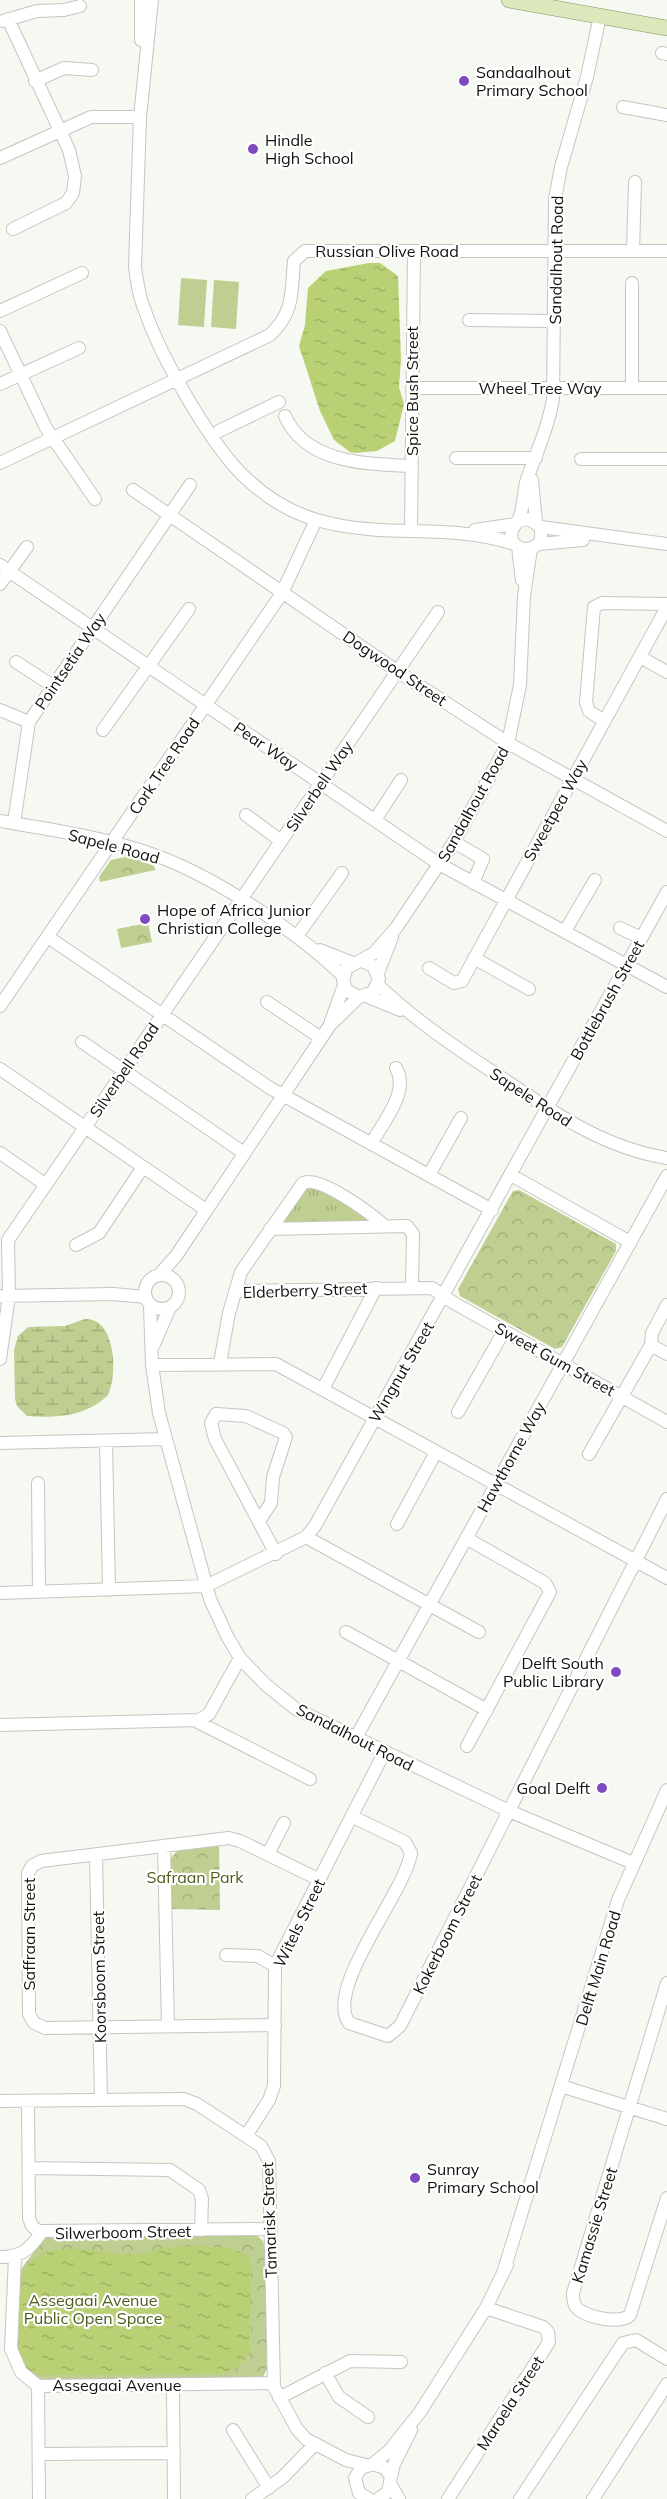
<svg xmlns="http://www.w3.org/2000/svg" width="667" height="2499" font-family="Mulish,sans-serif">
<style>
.grass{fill:url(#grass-tufts)}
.forest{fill:url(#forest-crowns)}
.wetland{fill:url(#wetland-marsh)}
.garden{fill:#becf91}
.water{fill:url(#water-ripples)}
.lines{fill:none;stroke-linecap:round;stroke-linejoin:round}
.minor-casing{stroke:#c5c6c1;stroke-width:14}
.major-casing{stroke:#859262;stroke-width:16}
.minor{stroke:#fff;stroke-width:12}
.major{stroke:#dce7bb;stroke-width:15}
.poi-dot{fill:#7d4ac1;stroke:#fff;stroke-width:2}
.labels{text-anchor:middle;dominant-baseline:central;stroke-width:4.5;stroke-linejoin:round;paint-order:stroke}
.poi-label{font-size:16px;fill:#10110f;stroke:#fff;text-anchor:start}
.street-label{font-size:16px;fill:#10110f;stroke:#fff}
.park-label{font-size:16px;fill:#4e5c1b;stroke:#fff}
</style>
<defs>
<pattern id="grass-tufts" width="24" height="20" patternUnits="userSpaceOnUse" patternTransform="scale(1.5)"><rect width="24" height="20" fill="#becf91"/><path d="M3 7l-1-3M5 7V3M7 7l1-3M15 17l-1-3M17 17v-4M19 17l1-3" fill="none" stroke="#a2b17c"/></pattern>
<pattern id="forest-crowns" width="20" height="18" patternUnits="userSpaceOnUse" patternTransform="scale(1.5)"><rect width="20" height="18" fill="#becf91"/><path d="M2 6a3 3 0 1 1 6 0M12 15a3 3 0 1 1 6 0" fill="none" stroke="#a2b17c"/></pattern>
<pattern id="wetland-marsh" width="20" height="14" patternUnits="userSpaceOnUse" patternTransform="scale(1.5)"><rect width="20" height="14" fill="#becf91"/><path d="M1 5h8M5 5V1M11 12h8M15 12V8" fill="none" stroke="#a2b17c"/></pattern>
<pattern id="water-ripples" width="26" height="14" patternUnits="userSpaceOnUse" patternTransform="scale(1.5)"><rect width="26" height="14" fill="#b9d074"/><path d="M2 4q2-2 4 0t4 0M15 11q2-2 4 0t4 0" fill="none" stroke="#9eb263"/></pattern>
</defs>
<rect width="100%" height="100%" fill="#f6f8f2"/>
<path class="grass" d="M308,1184L365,1212L366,1221L285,1224L282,1219Z"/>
<path class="forest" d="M130,856L154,866L155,870L100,882L99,877L111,860Z
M148,923L152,942L121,948L117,929Z
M519,1190L616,1244V1251L562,1347L555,1349L460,1296L458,1289L513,1191Z
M219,1845L220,1910L171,1909L170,1859L178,1850Z
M255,2234L263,2241L265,2249L267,2368L263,2377L41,2384L26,2371L17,2357L18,2273L46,2236Z"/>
<path class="wetland" d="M85,1319C116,1317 118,1376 108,1395C86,1417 55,1418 27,1416L17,1406L15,1399L14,1350L18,1336L28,1327L65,1326Z"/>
<path class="garden" d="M181,278L207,280L204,327L178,325Z
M214,280L239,282L236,329L211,327Z"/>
<path class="water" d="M369,263H380L398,276L401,359L399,387L404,404L395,441L377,451L355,453L350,452L334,440L320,411L299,346L305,325L308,288L326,271Z
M196,2246L233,2248L249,2257L251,2267L249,2353C239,2370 230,2372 211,2374L40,2375L26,2368L19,2357V2281C39,2229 95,2257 135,2254C144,2254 154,2250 163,2248C173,2246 185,2247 196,2246Z"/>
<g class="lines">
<defs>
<path id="minor" d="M152,0L140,117L135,267C137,282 139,297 145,311C161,357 213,450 249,481C273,503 302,518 333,524C393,537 456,524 514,544
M8,19L69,150L75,176L73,193L66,203L13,229
M3,21L37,11L64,10L80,6
M141,40V0
M662,53L667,54
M35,81L64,68L92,70
M623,107L667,115
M0,158L91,117H140
M633,251L635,182
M0,311L82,273
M469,320L555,321
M0,331L46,428L95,499
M0,384L79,348
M412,388H667
M632,388V283
M285,416C306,464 368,464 412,466
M219,431L279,402
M456,458H536
M581,459H667
M0,463L270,335C295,311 291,292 294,261L305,251H667
M532,480L536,522
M133,490L397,671L508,743L667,831
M519,521L529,519L541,527V540C533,555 507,550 512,531C513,526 517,524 519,519C524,507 523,491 527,479C537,452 548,427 553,399L555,199L561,167L587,77L600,16
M541,527L667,544
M475,530L515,524
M411,531L414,251
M539,544L583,540
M518,547L522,580
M0,565L439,864L667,987
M0,584L27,547
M640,657L667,672
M16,662L53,686
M0,710L29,722
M604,721L589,711L586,702L594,607L602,603L667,604
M103,730L189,609
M246,815L281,841
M375,820L401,780
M0,821C53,830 109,838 160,857C218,879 299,933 343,976
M14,823L29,722L190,485
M454,842L483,859L473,883
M620,928L641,938
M565,931L595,880
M297,936L342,873
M48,937L270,1088L492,1210
M320,950L353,963
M474,958L529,989
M362,961L373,966L379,979L373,992L359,997L346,990L343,980L347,968L374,953L396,928L454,842L508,743L520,685L524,596L531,549
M429,968L454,983L462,981L667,607
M378,973L392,937
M378,985C415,1020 456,1048 499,1076C551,1111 603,1148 667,1158
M366,996L400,1010
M267,1002L321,1038
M0,1006L282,593L316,520
M330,1024L344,985
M82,1042L244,1153
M0,1069L206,1210
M371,1144C383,1122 410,1092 396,1068
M0,1153L46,1185
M429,1175L461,1118
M511,1175L630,1242
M270,1229L407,1226L413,1234L412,1287
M8,1240L438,612
M76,1245L99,1233L143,1167
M159,1275L176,1256L330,1025L359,997
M145 1292a17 17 0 1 1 34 0a17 17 0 1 1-34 0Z
M235,1291L432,1288L454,1303L667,1422
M0,1296L113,1294L146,1297
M150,1305L152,1365L159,1413L210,1599L227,1636L240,1658L266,1685L296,1709L509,1811L633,1863
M154,1344L170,1307
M651,1345L667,1354
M0,1359L9,1296L8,1240
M220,1363L229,1313L241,1272L303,1183C320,1175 371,1214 385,1226
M152,1365L276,1364L667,1578
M323,1389L376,1288
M458,1412L504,1331
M106,1441L109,1590
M0,1443L166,1439
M589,1454L651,1345L652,1333L667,1305
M38,1483L39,1592
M259,1521L271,1503L273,1477L286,1437L283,1433L246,1416L216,1414L211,1423L215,1439L276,1554
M397,1524L436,1452
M306,1537L479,1632
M466,1538L545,1583L550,1592L467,1746
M0,1593L206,1586L306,1537L315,1526L667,892
M346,1632L487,1710
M196,1721L310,1779
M0,1725L199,1720L209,1714L240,1658
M355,1739L667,1176
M353,1817L405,1842L411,1853C405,1893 324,1988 349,2023L388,2036L400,2026L667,1499
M164,1847L168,2026
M268,1854L284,1823
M96,1855L101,2100
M226,1955L258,1956L275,1966
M667,1983L573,2293C573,2298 573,2303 576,2307C584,2317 620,2325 630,2315L667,2198
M275,2025L45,2028L34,2023L29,2014L28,1873L32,1866L41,1861L229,1838L240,1841L320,1880
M561,2086L667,2119
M0,2101L184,2099L197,2104L261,2146L269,2161L274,2387L297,2429L306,2439L346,2460L366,2465
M28,2101L29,2218L32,2226L38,2231L270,2229
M246,2136L269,2100L274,2086L275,1966L384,1753
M29,2168L170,2170L199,2190L202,2199L201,2230
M0,2257C21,2257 29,2250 41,2233
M15,2257L11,2349L21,2372L38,2386
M504,2270L618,1900L667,1790
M325,2373L339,2397L368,2417
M173,2385L174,2499
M279,2398L350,2361L401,2362
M233,2430L269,2488
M39,2454L174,2453
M373,2464L389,2451L420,2412L486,2308L507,2265
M391,2477L394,2464L411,2430
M391,2485L399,2499
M39,2499L38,2386L273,2383
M252,2499L282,2478L315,2444
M369,2499L359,2493L355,2478L361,2468L373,2464L385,2468L391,2477L388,2492L378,2499
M448,2499L549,2342L548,2332L543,2327L486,2308
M520,2499L623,2343L636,2340L667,2359
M593,2499L667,2384"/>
<path id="major" d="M509,0L667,28"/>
</defs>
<use href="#minor" class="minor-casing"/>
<use href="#major" class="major-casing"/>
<use href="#minor" class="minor"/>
<use href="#major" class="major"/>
</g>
<g class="poi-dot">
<circle cx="464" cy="81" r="6"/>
<circle cx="253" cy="149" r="6"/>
<circle cx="145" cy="919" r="6"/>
<circle cx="616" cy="1672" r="6"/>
<circle cx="602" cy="1788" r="6"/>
<circle cx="415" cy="2178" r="6"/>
</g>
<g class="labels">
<g class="poi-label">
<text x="476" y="72">Sandaalhout<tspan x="476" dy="18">Primary School</tspan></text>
<text x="265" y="140">Hindle<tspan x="265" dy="18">High School</tspan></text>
<text x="157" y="910">Hope of Africa Junior<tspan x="157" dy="18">Christian College</tspan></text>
<text x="604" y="1663" text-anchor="end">Delft South<tspan x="604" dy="18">Public Library</tspan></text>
<text x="590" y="1788" text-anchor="end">Goal Delft</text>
<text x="427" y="2169">Sunray<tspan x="427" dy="18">Primary School</tspan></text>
</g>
<g class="street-label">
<text x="387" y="251">Russian Olive Road</text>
<text transform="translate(556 260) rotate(-89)">Sandalhout Road</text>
<text x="540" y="388">Wheel Tree Way</text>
<text transform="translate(412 391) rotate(-90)">Spice Bush Street</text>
<text transform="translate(70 661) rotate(-56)">Pointsetia Way</text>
<text transform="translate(395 668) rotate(34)">Dogwood Street</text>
<text transform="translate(266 746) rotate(34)">Pear Way</text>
<text transform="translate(164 766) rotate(-56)">Cork Tree Road</text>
<text transform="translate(319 786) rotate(-56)">Silverbell Way</text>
<text transform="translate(473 804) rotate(-61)">Sandalhout Road</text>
<text transform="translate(555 810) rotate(-61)">Sweetpea Way</text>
<text transform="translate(114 846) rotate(15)">Sapele Road</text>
<text transform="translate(607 1000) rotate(-61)">Bottlebrush Street</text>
<text transform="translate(124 1070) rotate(-56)">Silverbell Road</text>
<text transform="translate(531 1097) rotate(33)">Sapele Road</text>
<text transform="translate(305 1290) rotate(-2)">Elderberry Street</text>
<text transform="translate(555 1359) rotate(29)">Sweet Gum Street</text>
<text transform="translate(401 1372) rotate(-60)">Wingnut Street</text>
<text transform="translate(511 1457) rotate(-61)">Hawthorne Way</text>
<text transform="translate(355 1737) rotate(27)">Sandalhout Road</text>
<text transform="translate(299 1923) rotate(-64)">Witels Street</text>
<text transform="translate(29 1934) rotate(-90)">Saffraan Street</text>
<text transform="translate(447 1934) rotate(-63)">Kokerboom Street</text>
<text transform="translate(598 1968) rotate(-73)">Delft Main Road</text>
<text transform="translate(99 1977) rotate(-91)">Koorsboom Street</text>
<text transform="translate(269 2220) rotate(-92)">Tamarisk Street</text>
<text transform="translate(594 2225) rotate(-73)">Kamassie Street</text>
<text transform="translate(123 2232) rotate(-1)">Silwerboom Street</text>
<text x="117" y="2385">Assegaai Avenue</text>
<text transform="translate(510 2403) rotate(-57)">Maroela Street</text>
</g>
<g class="park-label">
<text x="195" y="1877">Safraan Park</text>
<text x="93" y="2300">Assegaai Avenue<tspan x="93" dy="18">Public Open Space</tspan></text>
</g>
</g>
</svg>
